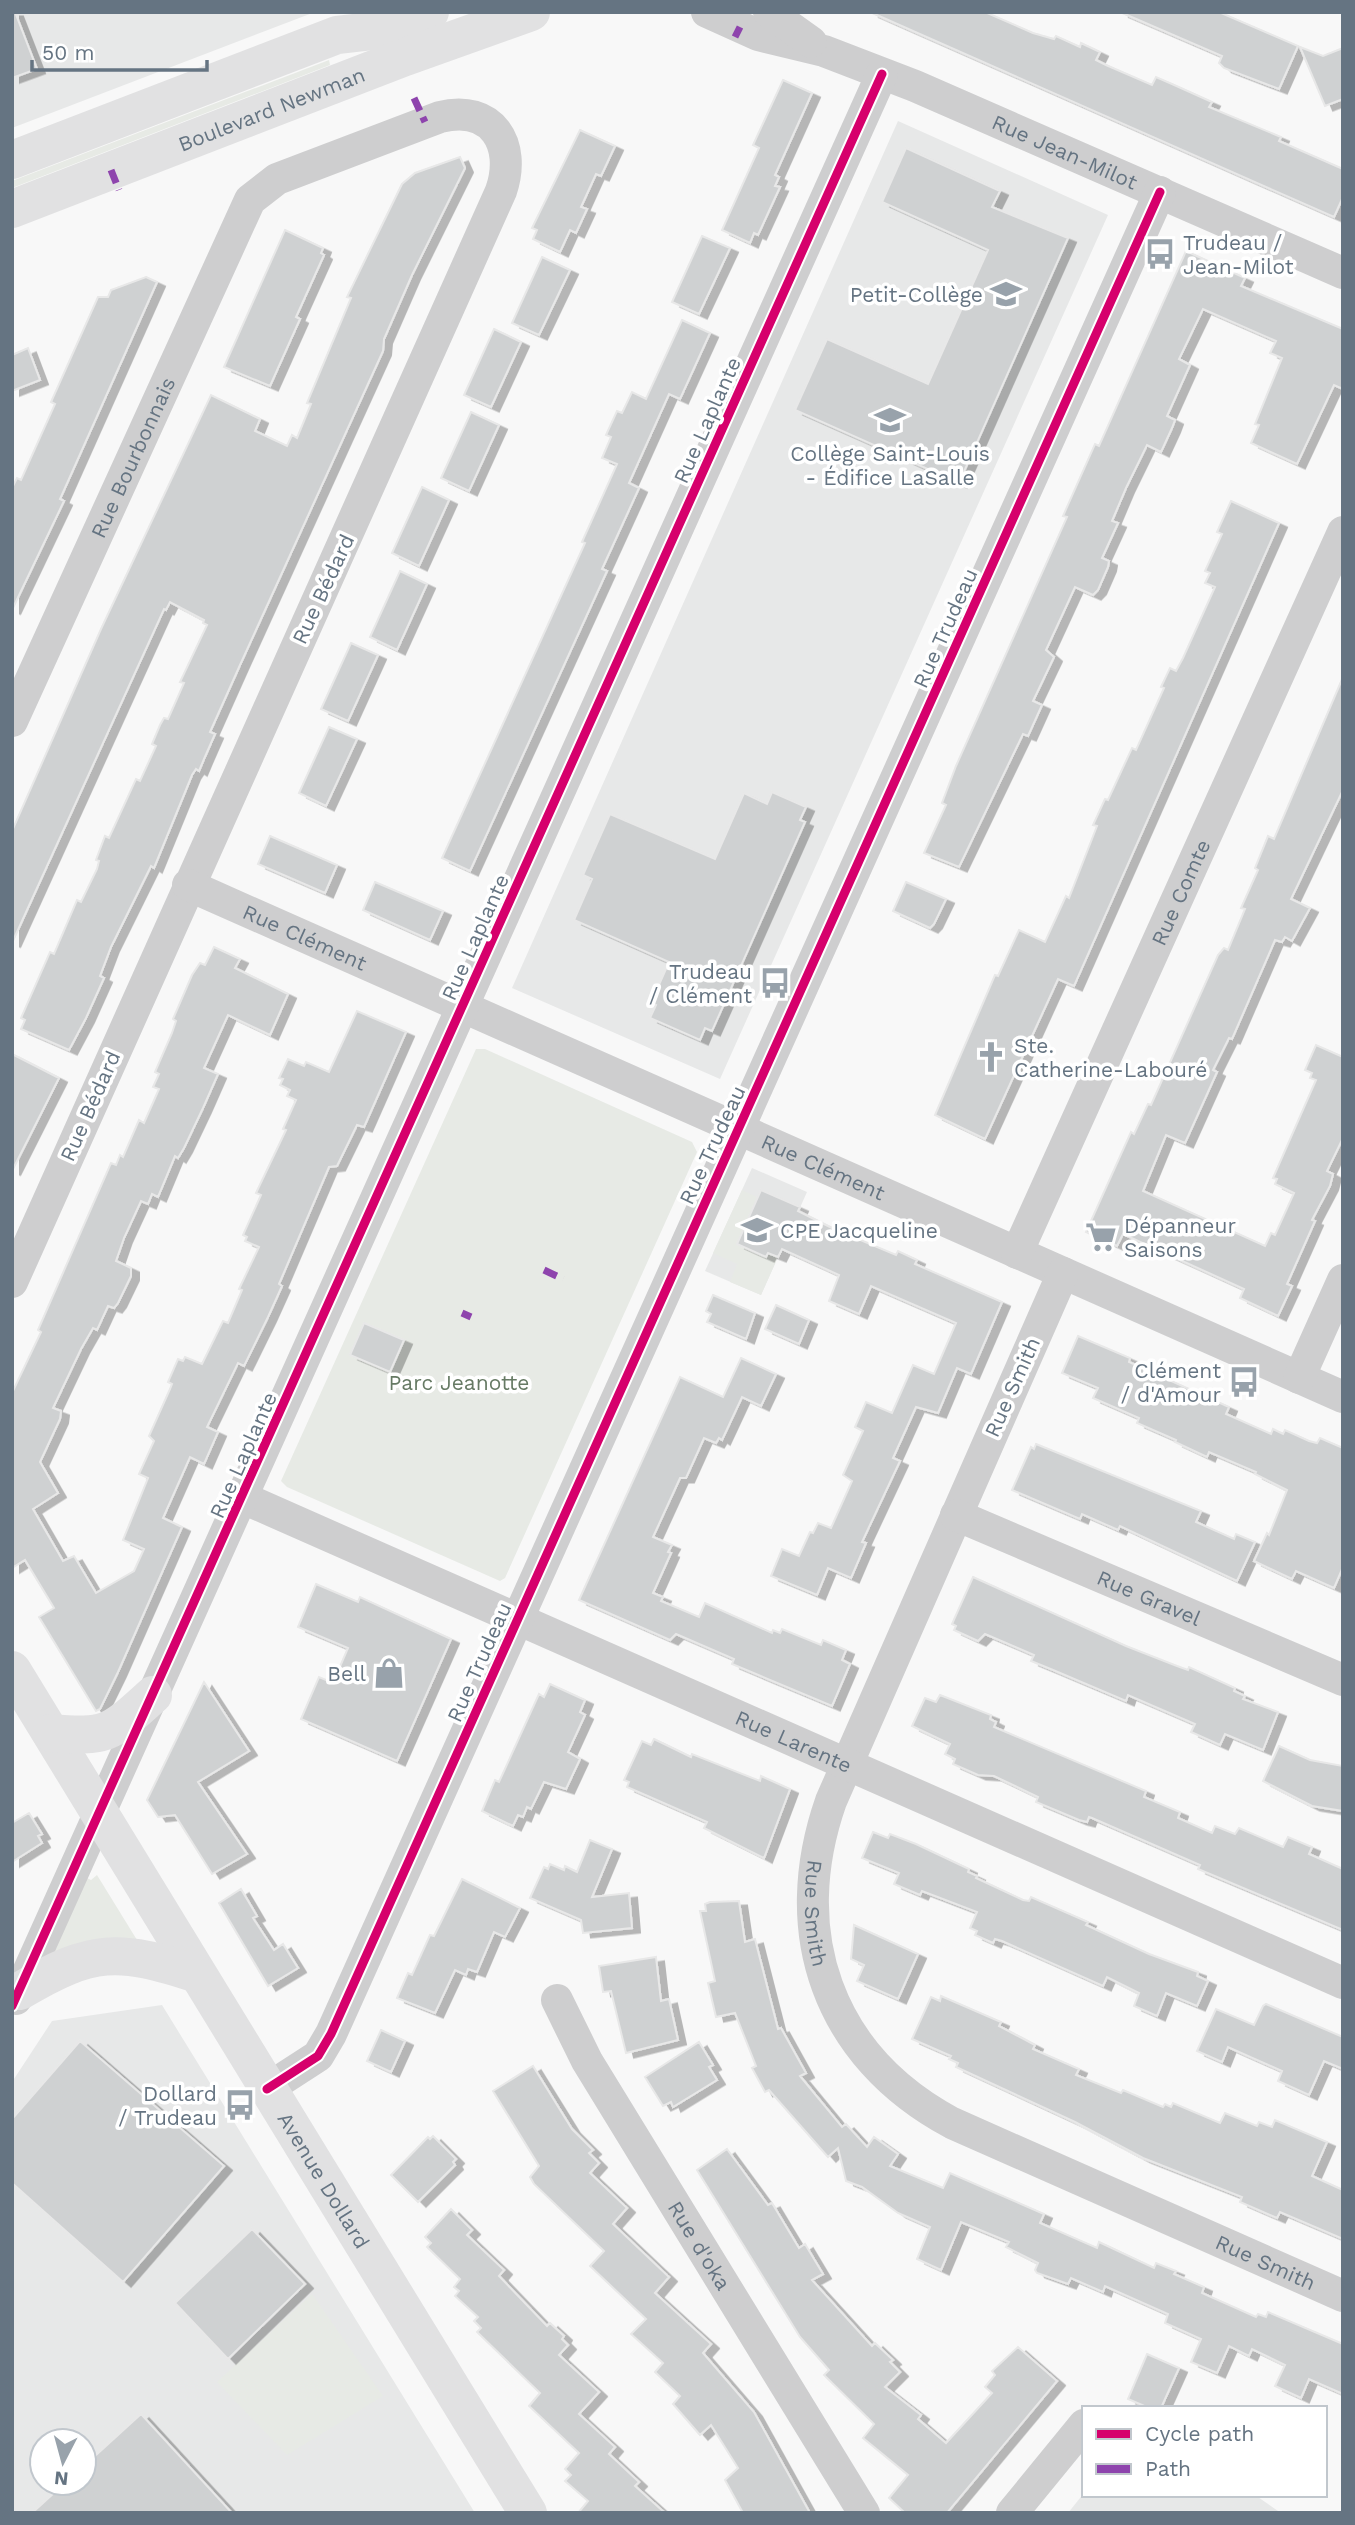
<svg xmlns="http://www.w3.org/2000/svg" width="1355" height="2525" font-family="'Work Sans',sans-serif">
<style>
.built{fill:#e7e8e8;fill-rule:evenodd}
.green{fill:#e7eae5}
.building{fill:#cfd1d2;stroke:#e8e8e8;stroke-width:2;filter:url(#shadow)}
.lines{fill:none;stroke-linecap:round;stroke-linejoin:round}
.minor{stroke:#cececf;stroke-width:32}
.major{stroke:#e1e1e2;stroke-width:38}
.quiet{stroke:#8e44ad;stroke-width:7;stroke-dasharray:14 7;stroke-linecap:butt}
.cycleway-casing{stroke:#fff;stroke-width:13}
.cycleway{stroke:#d6006c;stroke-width:9}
.labels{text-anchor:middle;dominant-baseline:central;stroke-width:7;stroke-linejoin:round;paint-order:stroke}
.street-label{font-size:21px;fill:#657482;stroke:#fff}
.poi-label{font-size:21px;fill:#657482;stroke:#fff;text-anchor:end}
.park-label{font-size:21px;fill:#667a64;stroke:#fff}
</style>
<defs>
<filter id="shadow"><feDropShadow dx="8" dy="4.5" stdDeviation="0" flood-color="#0004"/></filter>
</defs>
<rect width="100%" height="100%" fill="#f8f8f8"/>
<path class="built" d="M12,12H315L12,128Z
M898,121L1108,215L720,1079L512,988Z
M752,1168L807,1192L761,1295L705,1271Z
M162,2005L475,2513H12V2082L52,2021ZM42,2441H84V2483H42Z
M1084,2493L1255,2495L1281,2513H1068Z"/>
<path class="green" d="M329,60L330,65L12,188V181Z
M476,1049H485L692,1142L697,1152L505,1578L500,1581L287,1487L281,1481Z
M742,1190L757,1197L737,1244L766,1257L768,1253L778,1257L761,1295L730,1282L737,1264L713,1253Z
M97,1875L137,1940L52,1955L87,1878L91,1880Z
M312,2294L383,2396L287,2455L217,2382Z"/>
<path class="building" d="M12,12H15L37,69L12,78Z
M870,12H985L1033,33L1054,39L1056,36L1080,47L1081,43L1100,52L1096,60L1106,65L1152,85L1156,77L1172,84L1212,102L1209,107L1281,137L1279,141L1343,169V197L1334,217Z
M1120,12H1219L1298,46L1279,89L1224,68L1219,63L1222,56Z
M1300,47L1323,56L1343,48V99L1325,106Z
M783,80L812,93L775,175L779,177L775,186L780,187L758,235L754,233L750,243L722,230L759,148L753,145Z
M580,130L615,146L601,176L596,174L581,207L587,209L576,233L570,230L560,252L533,239L537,230L532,228Z
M906,148L1000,191L992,207L1068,238L959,483L795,410L827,339L928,384L988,250L882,202Z
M460,157L465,168L412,275L384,339L383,351L240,665L210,732L215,734L204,759L199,771L196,769L192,775L154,868L151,866L111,947L100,976L104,978L86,1018L69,1050L21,1029L25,1020L21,1018L50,952L54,954L77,900L81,902L97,869L99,861L96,860L105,836L109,838L136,779L140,781L156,746L152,744L160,725L164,718L168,719L184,683L180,682L207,625L203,623L204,620L170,602L166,610L164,609L12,943V831L101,629L211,395L260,419L255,431L287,446L292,435L297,438L311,404L307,403L351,298L347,297L402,184L415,173Z
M285,230L323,248L321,253L324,255L296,317L300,319L270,386L224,367Z
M702,236L730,248L699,314L672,302Z
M1186,251L1245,278L1241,286L1343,329V389L1334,385L1297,464L1251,443L1259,425L1255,424L1282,358L1270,353L1276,341L1203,309L1179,359L1190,365L1167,416L1175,420L1172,428L1161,452L1147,445L1126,488L1112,521L1118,523L1102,558L1109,561L1108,567L1098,590L1093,595L1075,587L1046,650L1054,657L1033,701L1042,705L1028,736L1023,734L959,867L924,853L946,805L942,803L956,766L1067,517L1063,516L1095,444L1099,446Z
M542,257L570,270L539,335L512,323Z
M146,277L157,282L60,499L64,501L12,610V488L17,478L21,480L55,404L51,402L98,297H108L111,290Z
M682,320L710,333L680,399L669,394L629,483L639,488L602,569L607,571L470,871L442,858L585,543L582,542L617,464L602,458L611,437L606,435L617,411L622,413L632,392L646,399Z
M494,329L521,342L491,407L464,395Z
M28,348L40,380L12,391V355Z
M471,412L499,425L469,491L441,478Z
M422,487L449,500L419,566L392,553Z
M1231,501L1279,523L1074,986L1058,979L985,1139L935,1115L995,975L998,976L1019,930L1045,942L1066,896L1069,898L1097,826L1093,825L1105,799L1108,800L1132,748L1136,750L1164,688L1161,687L1170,668L1176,671L1183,658L1215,587L1205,583L1210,573L1205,571L1222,534L1217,532Z
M400,571L427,584L397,650L370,637Z
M351,643L378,655L348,721L321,709Z
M1343,677V790L1291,899L1310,908L1292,941L1285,937L1282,942L1275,940L1232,1039L1229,1038L1213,1070L1217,1072L1185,1143L1166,1135L1143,1191L1265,1246L1271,1233L1275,1235L1294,1193L1275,1184L1277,1179L1273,1178L1316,1080L1310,1078L1312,1073L1305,1070L1316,1045L1343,1057V1138L1327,1171L1333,1174L1330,1186L1312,1220L1315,1221L1287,1284L1292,1286L1278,1316L1240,1298L1244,1289L1123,1234L1117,1246L1086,1232L1131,1132L1134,1134L1148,1104L1151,1105L1218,955L1224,948L1228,950L1245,909L1241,908L1258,870L1255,868L1268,836L1274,839Z
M329,727L357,739L326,806L299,793Z
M772,792L806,807L800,820L805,822L712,1031L705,1028L700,1040L650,1018L656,1005L651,1003L669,962L574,920L592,879L583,875L610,814L715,859L744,793L767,804Z
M270,836L337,865L325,893L258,864Z
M375,882L443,911L430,940L363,910Z
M906,882L946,899L934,924L930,928L893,911Z
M214,947L240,959L235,968L288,994L270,1035L228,1015L204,1068L218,1074L203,1108L184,1148L178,1158L175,1156L158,1197L152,1194L148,1204L141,1201L124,1238L116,1261L131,1268V1276L118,1303L114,1308L108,1306L97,1330L93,1328L81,1349L53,1408L61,1411L60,1419L40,1462L58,1493L33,1509L63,1561L74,1556L96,1593L134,1571L144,1549L123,1540L148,1478L139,1474L154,1441L149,1436L170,1389L172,1384L168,1382L178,1359L183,1361L185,1357L202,1364L223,1321L228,1323L242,1290L239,1289L259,1247L245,1241L247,1237L243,1235L261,1195L256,1193L286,1130L283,1129L296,1100L287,1096L290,1090L280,1085L283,1079L279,1078L288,1059L304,1066L306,1062L329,1072L357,1011L406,1032L364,1127L357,1125L337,1166L329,1167L279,1284L282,1286L268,1317L244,1366L238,1363L207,1427L218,1432L204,1464L190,1457L163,1518L182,1527L118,1672L100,1709L96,1711L39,1617L54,1608L25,1560L12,1568V1393L41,1332L38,1330L111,1163L116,1165L120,1155L123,1157L139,1120L144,1123L159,1089L153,1087L159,1074L155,1072L172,1033L176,1021L173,1019L192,975L200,963L205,965Z
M12,1054L59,1078L12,1171Z
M761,1190L800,1207L798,1211L832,1228L896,1255L898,1251L917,1260L915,1264L1002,1302L971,1374L957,1368L938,1413L916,1407L893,1458L900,1461L862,1542L866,1543L851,1578L828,1568L817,1595L771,1576L782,1549L799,1556L810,1532L813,1533L818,1523L831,1528L852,1481L843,1475L863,1431L855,1427L866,1402L892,1413L913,1365L934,1374L956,1323L871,1286L859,1314L829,1301L839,1275L782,1249L778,1257L768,1253L766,1257L737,1244Z
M713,1295L755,1313L746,1339L707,1322L711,1314L706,1311Z
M776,1305L809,1320L799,1344L765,1329Z
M364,1323L404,1340L390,1372L350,1355Z
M1078,1336L1130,1358L1129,1362L1229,1407L1226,1414L1271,1434L1273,1429L1283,1434L1285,1430L1309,1441L1317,1443L1320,1438L1343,1448V1567L1334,1588L1296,1571L1292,1579L1254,1561L1267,1533L1269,1535L1287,1490L1255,1474L1256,1472L1209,1452L1207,1457L1175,1442L1176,1440L1137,1423L1139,1418L1093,1398L1098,1388L1062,1373Z
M741,1358L776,1374L761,1406L742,1397L722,1440L719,1438L716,1443L704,1438L686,1478H680L653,1537L672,1545L668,1552L671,1553L653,1593L663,1597L661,1601L699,1617L705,1603L772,1633L773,1630L780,1633L782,1629L821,1645L823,1640L846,1650L842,1660L850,1664L832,1706L732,1664L734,1659L676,1634L670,1640L579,1600L680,1377L723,1397Z
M1036,1444L1201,1511L1196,1522L1234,1539L1236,1534L1255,1542L1237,1581L1120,1526L1118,1530L1082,1514L1080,1519L1012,1490L1031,1447L1034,1449Z
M973,1577L1126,1646L1177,1666L1188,1670L1189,1667L1235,1688L1234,1691L1245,1696L1243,1699L1278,1712L1263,1750L1225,1734L1220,1745L1191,1732L1195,1724L1128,1695L1126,1701L1053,1670L1031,1661L1034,1655L985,1634L978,1641L954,1630L956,1626L952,1624Z
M316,1584L358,1602L360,1597L451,1639L397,1761L301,1719L319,1677L333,1683L348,1648L298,1627Z
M204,1682L249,1751L198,1782L247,1854L212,1874L175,1815L158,1817L147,1800Z
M550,1684L585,1700L580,1712L585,1715L568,1752L580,1759L566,1789L544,1782L531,1809L527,1807L523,1817L518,1815L513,1826L482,1811L495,1780L499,1782L539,1694L544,1697Z
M940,1695L991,1715L990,1719L996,1722L994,1727L1146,1791L1144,1797L1180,1812L1178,1818L1212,1833L1215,1826L1235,1834L1239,1828L1283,1847L1288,1837L1312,1847L1309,1854L1343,1869V1930L1198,1869L1200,1865L1092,1818L1089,1817L1087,1822L1079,1820L1036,1802L1038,1797L994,1776L978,1775L953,1764L955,1759L945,1754L950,1744L912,1726L925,1698L936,1702Z
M654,1739L691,1757L692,1754L760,1781L761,1776L790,1789L764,1858L704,1828L707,1822L627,1787L629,1782L624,1780L642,1741L651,1745Z
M1279,1746L1310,1760L1343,1766V1811L1312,1806L1263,1781Z
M29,1813L42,1834L38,1836L42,1843L12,1862V1823Z
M873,1832L888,1838L890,1834L916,1844L969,1869L968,1872L977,1876L976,1878L1023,1900L1029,1901L1031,1897L1088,1922L1086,1925L1149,1954L1198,1972L1197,1976L1208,1981L1197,2006L1166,1993L1157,2016L1134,2006L1139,1993L1107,1977L1103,1986L1002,1941L995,1939L993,1943L975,1935L977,1931L970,1928L977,1912L922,1891L920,1895L894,1884L899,1873L862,1858Z
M590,1840L612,1849L592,1897L629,1893L632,1928L583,1933L581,1920L530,1898L544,1867L548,1869L550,1864L564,1870L565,1866L577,1872Z
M462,1879L520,1908L505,1937L494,1932L477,1972L468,1969L466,1975L455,1970L435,2013L397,1998L408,1973L412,1975L430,1935L434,1936Z
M241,1889L257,1916L253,1918L274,1950L283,1944L298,1968L268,1986L219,1903Z
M739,1901L745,1942L755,1939L778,2029L781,2028L806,2073L800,2076L842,2127L846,2124L867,2147L874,2137L898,2154L890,2166L943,2188L950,2173L1044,2214L1040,2223L1097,2248L1099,2242L1154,2268L1156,2263L1176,2271L1174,2274L1204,2287L1202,2293L1256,2317L1258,2314L1266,2317L1268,2312L1343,2344V2394L1309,2379L1301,2398L1275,2386L1285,2365L1252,2349L1249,2356L1229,2346L1217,2373L1191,2362L1201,2339L1165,2323L1168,2314L1105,2286L1103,2292L1071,2278L1068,2284L1037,2273L1035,2270L1038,2263L1006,2247L1009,2242L961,2222L941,2270L917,2259L930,2227L898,2213L862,2187L846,2181L838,2148L828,2157L769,2090L765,2092L752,2068L756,2066L735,2013L716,2017L708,1983L715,1981L700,1911H706L705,1904L710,1902Z
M854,1925L918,1954L898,1999L857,1981L864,1965L851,1959Z
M656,1957L661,2001L669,1999L678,2040L626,2053L611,1991L603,1992L599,1966Z
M941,1996L1001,2022L999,2026L1035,2045L1033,2049L1079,2069L1076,2075L1121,2093L1123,2090L1163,2107L1165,2104L1171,2107L1173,2103L1220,2123L1225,2113L1257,2126L1259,2122L1272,2127L1275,2120L1327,2142L1312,2176L1343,2190V2239L1280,2212L1277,2218L1240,2202L1242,2197L1143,2158L1075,2122L956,2067L958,2063L949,2059L951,2056L912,2039L931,1997L940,2001Z
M1266,2004L1343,2037V2069L1324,2061L1309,2095L1278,2081L1282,2071L1228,2047L1222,2062L1197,2051L1216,2009L1254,2025L1263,2006Z
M381,2030L405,2041L391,2072L367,2061Z
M80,2041L224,2166L123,2282L12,2183V2119Z
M699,2042L713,2065L709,2067L717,2080L673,2107L671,2102L663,2106L645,2077Z
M533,2066L572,2129L593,2150L589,2153L599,2163L590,2173L627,2208L613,2224L669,2277L655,2293L711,2344L703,2353L754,2412L810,2513H743L725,2480L738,2468L711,2425L700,2435L673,2404L680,2396L655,2372L663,2363L631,2334L646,2319L590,2266L604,2251L534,2184L530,2177L539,2166L493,2091Z
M433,2136L456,2159L453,2162L455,2165L418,2202L391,2175L428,2137L430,2139Z
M727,2149L768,2205L772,2203L799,2248L805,2244L823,2274L812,2280L872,2346L875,2343L893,2360L890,2362L900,2372L885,2387L921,2415L918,2419L946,2443L992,2393L985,2387L995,2375L992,2371L1018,2347L1057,2381L947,2513H905L889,2498L908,2475L863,2438L874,2424L824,2375L829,2370L800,2337L697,2170Z
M451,2209L472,2230L467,2235L504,2270L499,2276L547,2326L550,2323L564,2336L562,2339L568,2345L559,2355L599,2392L579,2414L615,2447L609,2454L639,2482L635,2486L665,2513H578L588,2501L565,2481L571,2475L565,2469L579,2453L529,2406L540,2393L477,2332L481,2328L474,2321L478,2317L455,2296L459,2291L454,2287L460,2279L427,2247L431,2243L425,2237Z
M252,2229L305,2284L228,2359L175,2303Z
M1147,2354L1179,2368L1161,2408H1149L1128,2399Z
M141,2414L232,2513H32L65,2483H84V2466Z"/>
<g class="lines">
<g class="minor">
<path id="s1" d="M707,12L758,35L824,51L915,86L1343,273"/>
<path d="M769,12L811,42"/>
<path id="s2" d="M12,721L250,200L277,179L440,117C492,104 517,144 501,191L12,1282"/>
<path id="s3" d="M188,885L1343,1397"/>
<path id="s4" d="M1017,1253L1343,532"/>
<path id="s5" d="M1063,1273L831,1801C785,1932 827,2056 952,2123L1343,2296"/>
<path d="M1299,1378L1343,1280"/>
<path id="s6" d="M243,1498L1343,1983"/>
<path id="s7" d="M956,1515L1343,1680"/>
<path d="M16,1999L882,74"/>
<path id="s8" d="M557,2000L587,2061L864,2513"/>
<path d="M267,2089L318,2056L331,2034L1160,192"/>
<path d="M1012,2513L1084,2425"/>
</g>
<g class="major">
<path d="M12,160L337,35L372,31L430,12"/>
<path id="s9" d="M12,209L405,57L531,12"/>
<path id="s10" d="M12,1670L528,2513"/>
<path d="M51,1733C108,1738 111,1733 153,1695"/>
<path d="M20,1991C92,1948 118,1948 197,1974"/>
</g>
<path class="quiet" d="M735,37L740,27
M414,98L425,122
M111,170L119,190
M544,1270L563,1279
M462,1313L471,1317"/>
<defs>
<path id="cycleway" d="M12,2006L882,74
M267,2089L318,2056L331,2034L1160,192"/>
</defs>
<use href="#cycleway" class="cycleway-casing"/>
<use href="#cycleway" class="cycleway"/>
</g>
<defs>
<symbol id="bus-bare" viewBox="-9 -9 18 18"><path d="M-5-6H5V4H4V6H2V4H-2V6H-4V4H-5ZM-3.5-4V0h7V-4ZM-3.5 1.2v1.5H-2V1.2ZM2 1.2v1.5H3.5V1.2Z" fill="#98a2ab" stroke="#fff" stroke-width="2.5" paint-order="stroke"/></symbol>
<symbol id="school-bare" viewBox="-9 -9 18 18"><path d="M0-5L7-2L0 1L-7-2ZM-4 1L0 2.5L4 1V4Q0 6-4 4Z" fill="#98a2ab" stroke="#fff" stroke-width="2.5" paint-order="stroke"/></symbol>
<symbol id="church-bare" viewBox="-9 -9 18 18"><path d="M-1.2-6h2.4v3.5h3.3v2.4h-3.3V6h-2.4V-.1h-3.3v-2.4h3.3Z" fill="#98a2ab" stroke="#fff" stroke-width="2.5" paint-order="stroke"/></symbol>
<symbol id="supermarket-bare" viewBox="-9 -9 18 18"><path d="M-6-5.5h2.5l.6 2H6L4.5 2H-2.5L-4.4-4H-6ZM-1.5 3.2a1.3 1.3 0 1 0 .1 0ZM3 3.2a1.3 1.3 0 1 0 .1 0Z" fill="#98a2ab" stroke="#fff" stroke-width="2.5" paint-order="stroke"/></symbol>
<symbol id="shop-bare" viewBox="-9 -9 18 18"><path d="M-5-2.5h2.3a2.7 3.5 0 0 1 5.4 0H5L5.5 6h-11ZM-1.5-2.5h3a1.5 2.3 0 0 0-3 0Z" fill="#98a2ab" stroke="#fff" stroke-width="2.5" paint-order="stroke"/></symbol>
</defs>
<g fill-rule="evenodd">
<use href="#bus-bare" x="1138" y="232" width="44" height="44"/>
<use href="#school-bare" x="984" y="272" width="44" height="44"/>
<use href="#school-bare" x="868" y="398" width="44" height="44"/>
<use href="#bus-bare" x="753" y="961" width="44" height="44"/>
<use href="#church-bare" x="969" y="1035" width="44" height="44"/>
<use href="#school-bare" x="735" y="1208" width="44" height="44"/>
<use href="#supermarket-bare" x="1079" y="1215" width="44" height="44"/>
<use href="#bus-bare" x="1222" y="1360" width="44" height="44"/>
<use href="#shop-bare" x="367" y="1651" width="44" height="44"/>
<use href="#bus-bare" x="218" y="2083" width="44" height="44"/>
</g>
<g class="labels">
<g class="street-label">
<text stroke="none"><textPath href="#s9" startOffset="278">Boulevard Newman</textPath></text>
<text stroke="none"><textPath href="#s1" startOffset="385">Rue Jean-Milot</textPath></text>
<text transform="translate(707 420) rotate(-66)">Rue Laplante</text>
<text stroke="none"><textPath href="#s2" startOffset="290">Rue Bourbonnais</textPath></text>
<text transform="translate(323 589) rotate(-65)">Rue Bédard</text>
<text transform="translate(945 628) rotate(-66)">Rue Trudeau</text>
<text stroke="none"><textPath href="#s4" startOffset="396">Rue Comte</textPath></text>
<text stroke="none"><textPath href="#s3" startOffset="128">Rue Clément</textPath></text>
<text transform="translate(475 937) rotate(-66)">Rue Laplante</text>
<text transform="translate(90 1106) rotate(-66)">Rue Bédard</text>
<text transform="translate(712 1145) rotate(-65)">Rue Trudeau</text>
<text stroke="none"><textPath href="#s3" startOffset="695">Rue Clément</textPath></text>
<text transform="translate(1012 1387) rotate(-66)">Rue Smith</text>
<text transform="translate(243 1455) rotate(-66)">Rue Laplante</text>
<text stroke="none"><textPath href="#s7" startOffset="210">Rue Gravel</textPath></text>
<text transform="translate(479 1662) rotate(-66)">Rue Trudeau</text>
<text stroke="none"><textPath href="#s6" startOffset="602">Rue Larente</textPath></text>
<text stroke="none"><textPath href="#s5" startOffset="691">Rue Smith</textPath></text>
<text stroke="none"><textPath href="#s10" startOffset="598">Avenue Dollard</textPath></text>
<text stroke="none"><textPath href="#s8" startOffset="284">Rue d'oka</textPath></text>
<text stroke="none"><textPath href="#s5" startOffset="1298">Rue Smith</textPath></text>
</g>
<g class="poi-label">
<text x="1183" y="242" text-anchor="start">Trudeau /<tspan x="1183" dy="24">Jean-Milot</tspan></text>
<text x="983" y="294">Petit-Collège</text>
<text x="890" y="453" text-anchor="middle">Collège Saint-Louis<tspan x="890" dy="24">- Édifice LaSalle</tspan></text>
<text x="752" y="971">Trudeau<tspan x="752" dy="24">/ Clément</tspan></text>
<text x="1014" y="1045" text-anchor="start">Ste.<tspan x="1014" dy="24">Catherine-Labouré</tspan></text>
<text x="1124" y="1225" text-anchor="start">Dépanneur<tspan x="1124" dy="24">Saisons</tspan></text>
<text x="780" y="1230" text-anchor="start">CPE Jacqueline</text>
<text x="1221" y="1370">Clément<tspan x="1221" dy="24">/ d'Amour</tspan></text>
<text x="366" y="1673">Bell</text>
<text x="217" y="2093">Dollard<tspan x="217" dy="24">/ Trudeau</tspan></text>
</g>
<g class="park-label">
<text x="459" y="1382">Parc Jeanotte</text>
</g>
</g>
<rect width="1355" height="2525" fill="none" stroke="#657482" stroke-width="28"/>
<rect x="1082" y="2406" width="245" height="91" fill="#ffffff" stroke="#c1c7cd" stroke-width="2"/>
<rect x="1096" y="2429" width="35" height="10" fill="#d6006c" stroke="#c1c7cd" stroke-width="2"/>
<text x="1145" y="2441" font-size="21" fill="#657482">Cycle path</text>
<rect x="1096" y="2464" width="35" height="10" fill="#8e44ad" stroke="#c1c7cd" stroke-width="2"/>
<text x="1145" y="2476" font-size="21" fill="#657482">Path</text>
<g transform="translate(63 2462) rotate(186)"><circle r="33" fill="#ffffff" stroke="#c1c7cd" stroke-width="2"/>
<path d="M0-5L12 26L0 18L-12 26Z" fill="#98a2ab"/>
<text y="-10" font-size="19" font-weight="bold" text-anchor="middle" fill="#657482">N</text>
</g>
<path d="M32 60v10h175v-10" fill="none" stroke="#657482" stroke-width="3.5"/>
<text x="42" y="60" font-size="21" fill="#657482" stroke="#ffffff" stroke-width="5" paint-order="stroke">50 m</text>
</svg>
